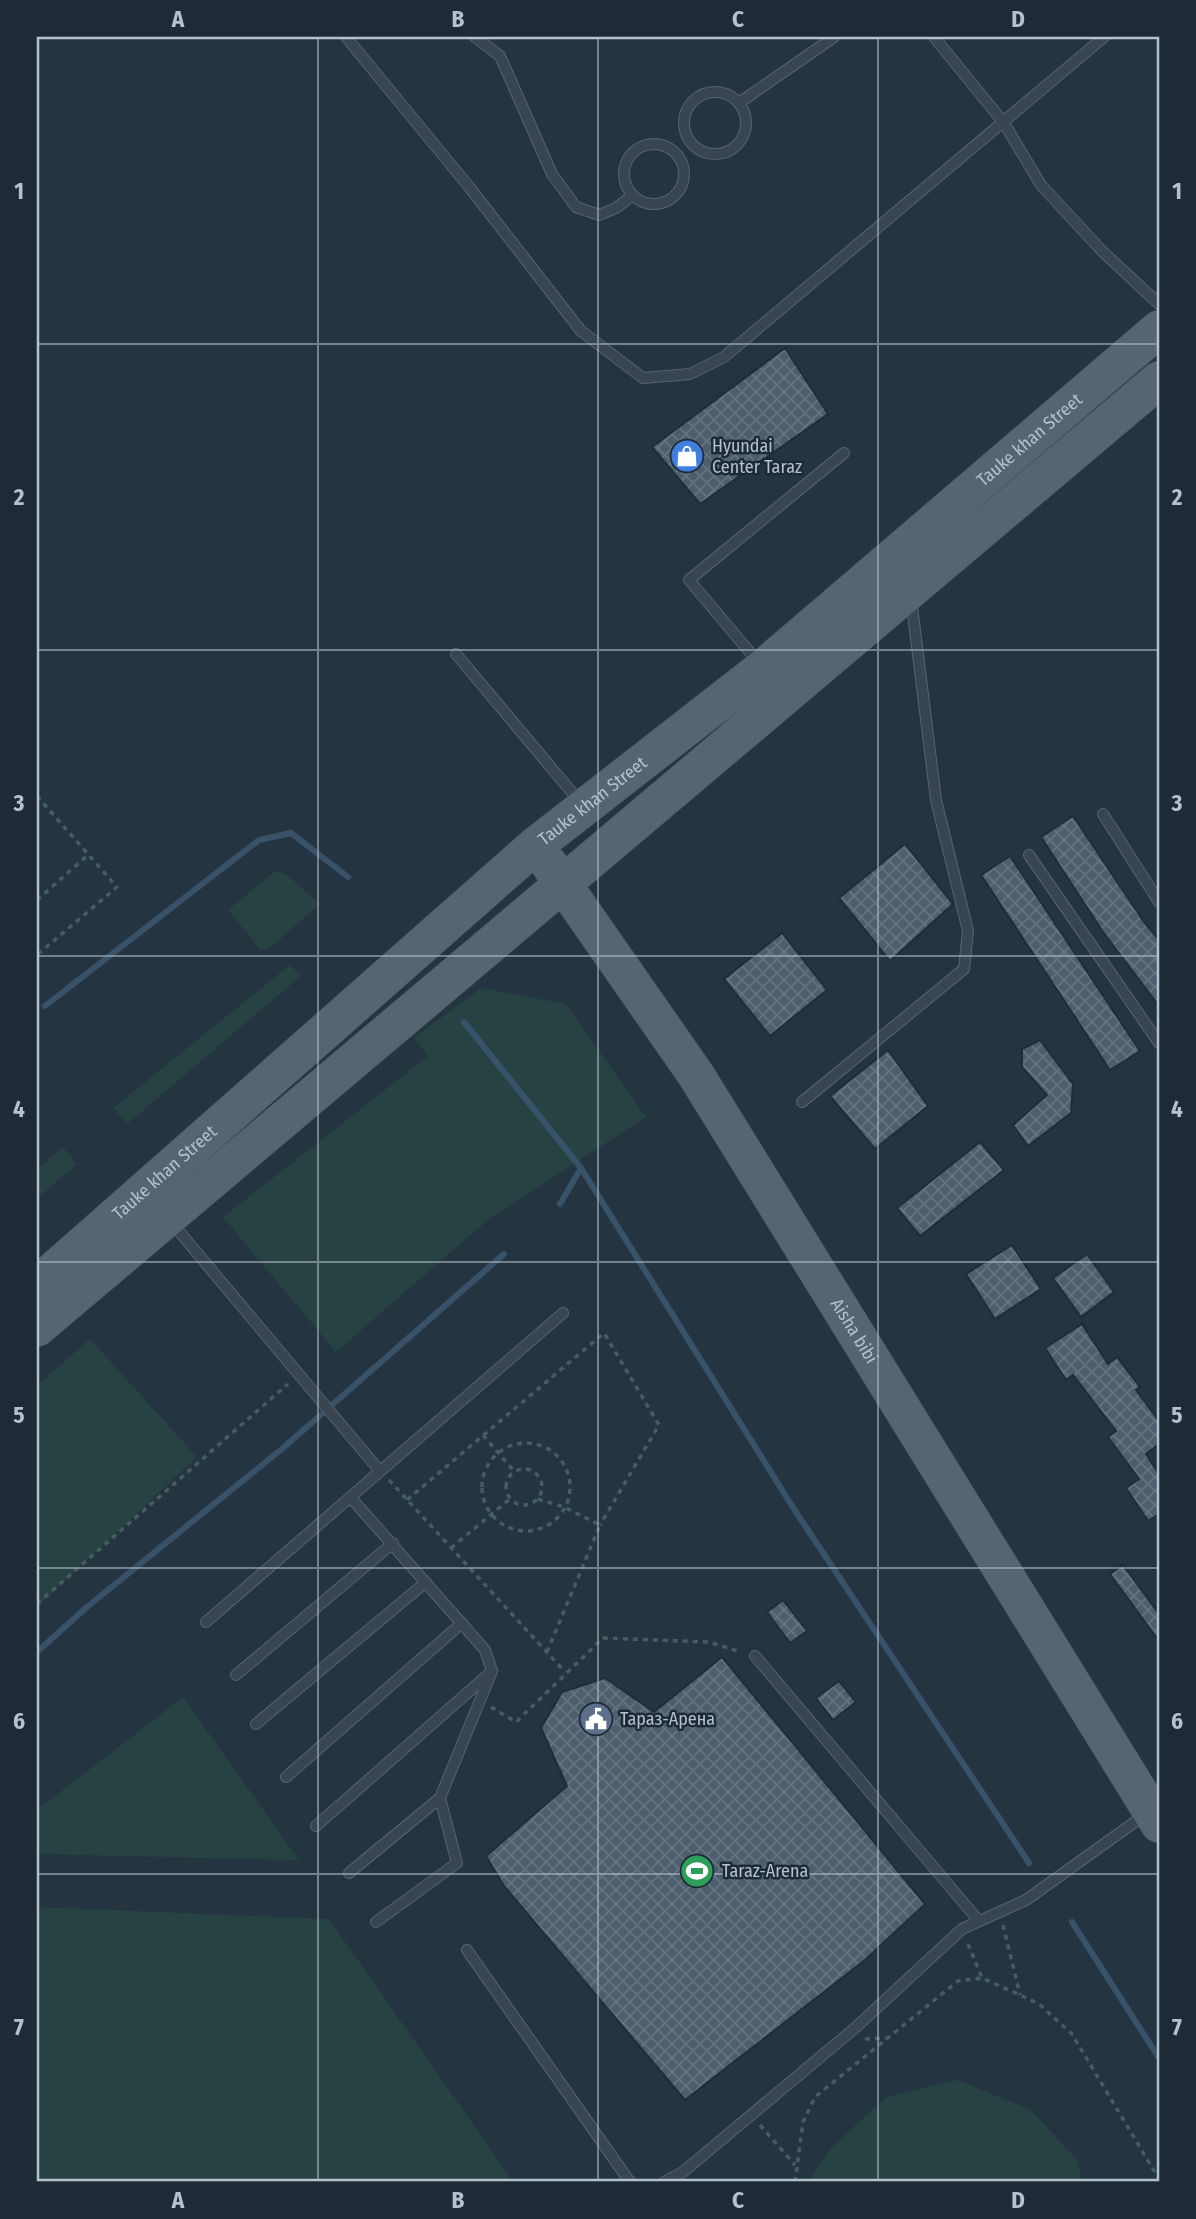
<svg xmlns="http://www.w3.org/2000/svg" width="1196" height="2219" font-family="'Fira Sans Condensed',sans-serif">
<style>
.grass{fill:#264242}
.lines{fill:none;stroke-linecap:round;stroke-linejoin:round}
.stream{stroke:#385369;stroke-width:6}
.building{fill:url(#building-cross-hatch);stroke:#202d38;stroke-width:2}
.lane-casing{stroke:#57646e;stroke-width:12}
.primary-casing{stroke:#45525d;stroke-width:38}
.path{stroke:#455e5e;stroke-width:3.5;stroke-dasharray:5 5;stroke-linecap:butt}
.lane{stroke:#394651;stroke-width:10}
.primary{stroke:#576571;stroke-width:37}
.grid{fill:none;stroke:#b5c1cb;stroke-width:2;stroke-opacity:0.55}
.labels{text-anchor:middle;dominant-baseline:central;stroke-width:5;stroke-linejoin:round;paint-order:stroke}
.street-label{font-size:18px;fill:#b5c1cb;stroke:#1e2b36}
.poi-label{font-size:18px;fill:#b5c1cb;stroke:#1e2b36;text-anchor:start}
.neatline{fill:none;stroke:#b5c1cb;stroke-width:2.5}
.grid-label{font-size:23px;text-anchor:middle;font-weight:bold;fill:#b5c1cb}
</style>
<defs>
<pattern id="building-cross-hatch" width="8" height="8" patternUnits="userSpaceOnUse" patternTransform="scale(1.75)"><rect width="8" height="8" fill="#4d5e6d"/><path d="M0 0l8 8M0 8l8-8" fill="none" stroke="#647380"/></pattern>
</defs>
<rect width="100%" height="100%" fill="#243541"/>
<path class="grass" d="M275,871L286,874L320,904L271,947L261,950L228,910Z
M290,965L301,976L127,1124L113,1108Z
M481,988L566,1004L646,1117L489,1219L336,1352L223,1217L428,1056L414,1038Z
M63,1147L77,1164L37,1199V1169Z
M90,1339L197,1457L37,1607V1385Z
M183,1697L299,1860L37,1854V1810Z
M37,1907L329,1919L513,2181L37,2182Z
M958,2080L1031,2110L1078,2161L1082,2182H807L833,2146L887,2097Z"/>
<g class="lines">
<path class="stream" d="M45,1006L259,840L291,833L348,877
M464,1022L581,1168L560,1204
M581,1168L792,1506L1029,1863
M37,1652L87,1607L283,1448L504,1254
M1072,1922L1159,2058"/>
</g>
<path class="building" d="M785,348L828,414L700,504L652,447Z
M1073,816L1144,922L1159,940V1006L1103,932L1041,837Z
M905,844L953,904L890,961L839,898Z
M1010,856L1140,1051L1110,1070L981,875Z
M782,933L827,990L770,1036L724,979Z
M1040,1040L1073,1084L1071,1113L1028,1146L1013,1125L1047,1095L1022,1067V1049Z
M888,1050L928,1106L875,1149L830,1096Z
M980,1142L1004,1170L920,1236L897,1208Z
M1012,1245L1041,1289L995,1319L966,1274Z
M1087,1254L1114,1292L1081,1317L1053,1278Z
M1082,1324L1108,1364L1117,1357L1140,1387L1136,1390L1159,1421V1444L1146,1454L1159,1474V1514L1148,1521L1126,1488L1139,1479L1108,1437L1116,1431L1073,1375L1066,1380L1045,1348Z
M1123,1565L1159,1614V1641L1110,1574Z
M783,1600L807,1631L790,1643L767,1612Z
M722,1657L925,1904L865,1960L685,2100L504,1886L486,1856L567,1786L541,1728L562,1692L605,1678L654,1712Z
M839,1681L856,1702L833,1720L816,1698Z"/>
<g class="lines">
<defs>
<path id="lane" d="M346,37L470,188L581,331L643,378L690,374L724,357L1104,37
M475,37L500,56L552,174L576,207L599,215L616,208L633,195
M934,37L1004,123L1041,185L1102,251L1159,304
M684 123a31 31 0 1 1 62 0a31 31 0 1 1-62 0Z
M739,103L834,37
M624 174a30 30 0 1 1 60 0a30 30 0 1 1-60 0Z
M456,654L580,802
M759,663L689,580L844,453
M1103,814L1159,902
M1029,855L1159,1043
M802,1102L964,969L968,931L936,800L911,598
M172,1223L379,1470
M352,1499L485,1650L492,1671L440,1798L457,1863L376,1922
M206,1622L563,1313
M755,1656L979,1921
M236,1675L393,1543
M256,1724L426,1582
M286,1777L462,1623
M316,1826L490,1673
M349,1873L440,1798
M467,1950L630,2182
M664,2182L683,2172L855,2028L962,1929L1026,1900L1146,1814"/>
<g id="primary">
<path id="s1" d="M549,864L696,1075L1159,1824"/>
<path id="s2" d="M37,1285L536,845L763,668L1159,329"/>
<path d="M37,1328L1159,380"/>
</g>
</defs>
<use href="#lane" class="lane-casing"/>
<use href="#primary" class="primary-casing"/>
<path class="path" d="M37,796L117,887L37,955
M37,900L88,855
M483,1435L514,1471
M482 1487a44 44 0 1 1 88 0a44 44 0 1 1-88 0Z
M506 1487a18 18 0 1 1 36 0a18 18 0 1 1-36 0Z
M389,1480L565,1672
M538,1499L564,1507L600,1525L547,1652
M407,1500L604,1333L659,1425L600,1525
M451,1548L510,1499
M37,1604L288,1384
M491,1707L516,1722L603,1638L709,1642L741,1652
M1003,1925L1020,1995
M968,1944L982,1978
M865,2039L886,2038
M760,2125L795,2165
M795,2182L803,2122L815,2097L958,1981L982,1978L1020,1995L1039,2004L1072,2034L1159,2179"/>
<use href="#lane" class="lane"/>
<use href="#primary" class="primary"/>
</g>
<path class="grid" d="M318,37V2182M598,37V2182M878,37V2182M37,344H1159M37,650H1159M37,956H1159M37,1262H1159M37,1568H1159M37,1874H1159"/>
<defs>
<symbol id="shop-disc" viewBox="-11 -11 22 22"><circle r="9.5" fill="#3f7fe0" stroke="#1e2b36"/><path d="M-5-2.5h2.3a2.7 3.5 0 0 1 5.4 0H5L5.5 6h-11ZM-1.5-2.5h3a1.5 2.3 0 0 0-3 0Z" fill="#fff"/></symbol>
<symbol id="civic-disc" viewBox="-11 -11 22 22"><circle r="9.5" fill="#5c6f8a" stroke="#1e2b36"/><path d="M-.6-6.5H3V-4.5H.6V-3L4-1V1h2V6H-6V1h2V-1L-.6-3ZM-1.2 2.5V6h2.4V2.5Z" fill="#fff"/></symbol>
<symbol id="stadium-disc" viewBox="-11 -11 22 22"><circle r="9.5" fill="#2e9e5b" stroke="#1e2b36"/><path d="M0-5a6.5 5 0 1 0 0 10a6.5 5 0 1 0 0-10ZM-3.5-1.8h7v3.6h-7Z" fill="#fff"/></symbol>
</defs>
<g fill-rule="evenodd">
<use href="#shop-disc" x="668" y="437" width="38" height="38"/>
<use href="#civic-disc" x="577" y="1700" width="38" height="38"/>
<use href="#stadium-disc" x="678" y="1852" width="38" height="38"/>
</g>
<g class="labels">
<g class="street-label">
<text stroke="none"><textPath href="#s2" startOffset="1304">Tauke khan Street</textPath></text>
<text stroke="none"><textPath href="#s2" startOffset="737">Tauke khan Street</textPath></text>
<text stroke="none"><textPath href="#s2" startOffset="170">Tauke khan Street</textPath></text>
<text stroke="none"><textPath href="#s1" startOffset="558">Aisha bibi</textPath></text>
</g>
<g class="poi-label">
<text x="712" y="446">Hyundai<tspan x="712" dy="21">Center Taraz</tspan></text>
<text x="620" y="1719">Тараз-Арена</text>
<text x="722" y="1871">Taraz-Arena</text>
</g>
</g>
<rect width="1196" height="2219" fill="none" stroke="#1e2b36" stroke-width="77"/>
<rect x="38" y="38" width="1120" height="2142" class="neatline"/>
<g class="grid-label">
<text x="178" y="27">A</text>
<text x="458" y="27">B</text>
<text x="738" y="27">C</text>
<text x="1018" y="27">D</text>
<text x="19" y="199">1</text>
<text x="1177" y="199">1</text>
<text x="19" y="505">2</text>
<text x="1177" y="505">2</text>
<text x="19" y="811">3</text>
<text x="1177" y="811">3</text>
<text x="19" y="1117">4</text>
<text x="1177" y="1117">4</text>
<text x="19" y="1423">5</text>
<text x="1177" y="1423">5</text>
<text x="19" y="1729">6</text>
<text x="1177" y="1729">6</text>
<text x="19" y="2035">7</text>
<text x="1177" y="2035">7</text>
<text x="178" y="2208">A</text>
<text x="458" y="2208">B</text>
<text x="738" y="2208">C</text>
<text x="1018" y="2208">D</text>
</g>
</svg>
